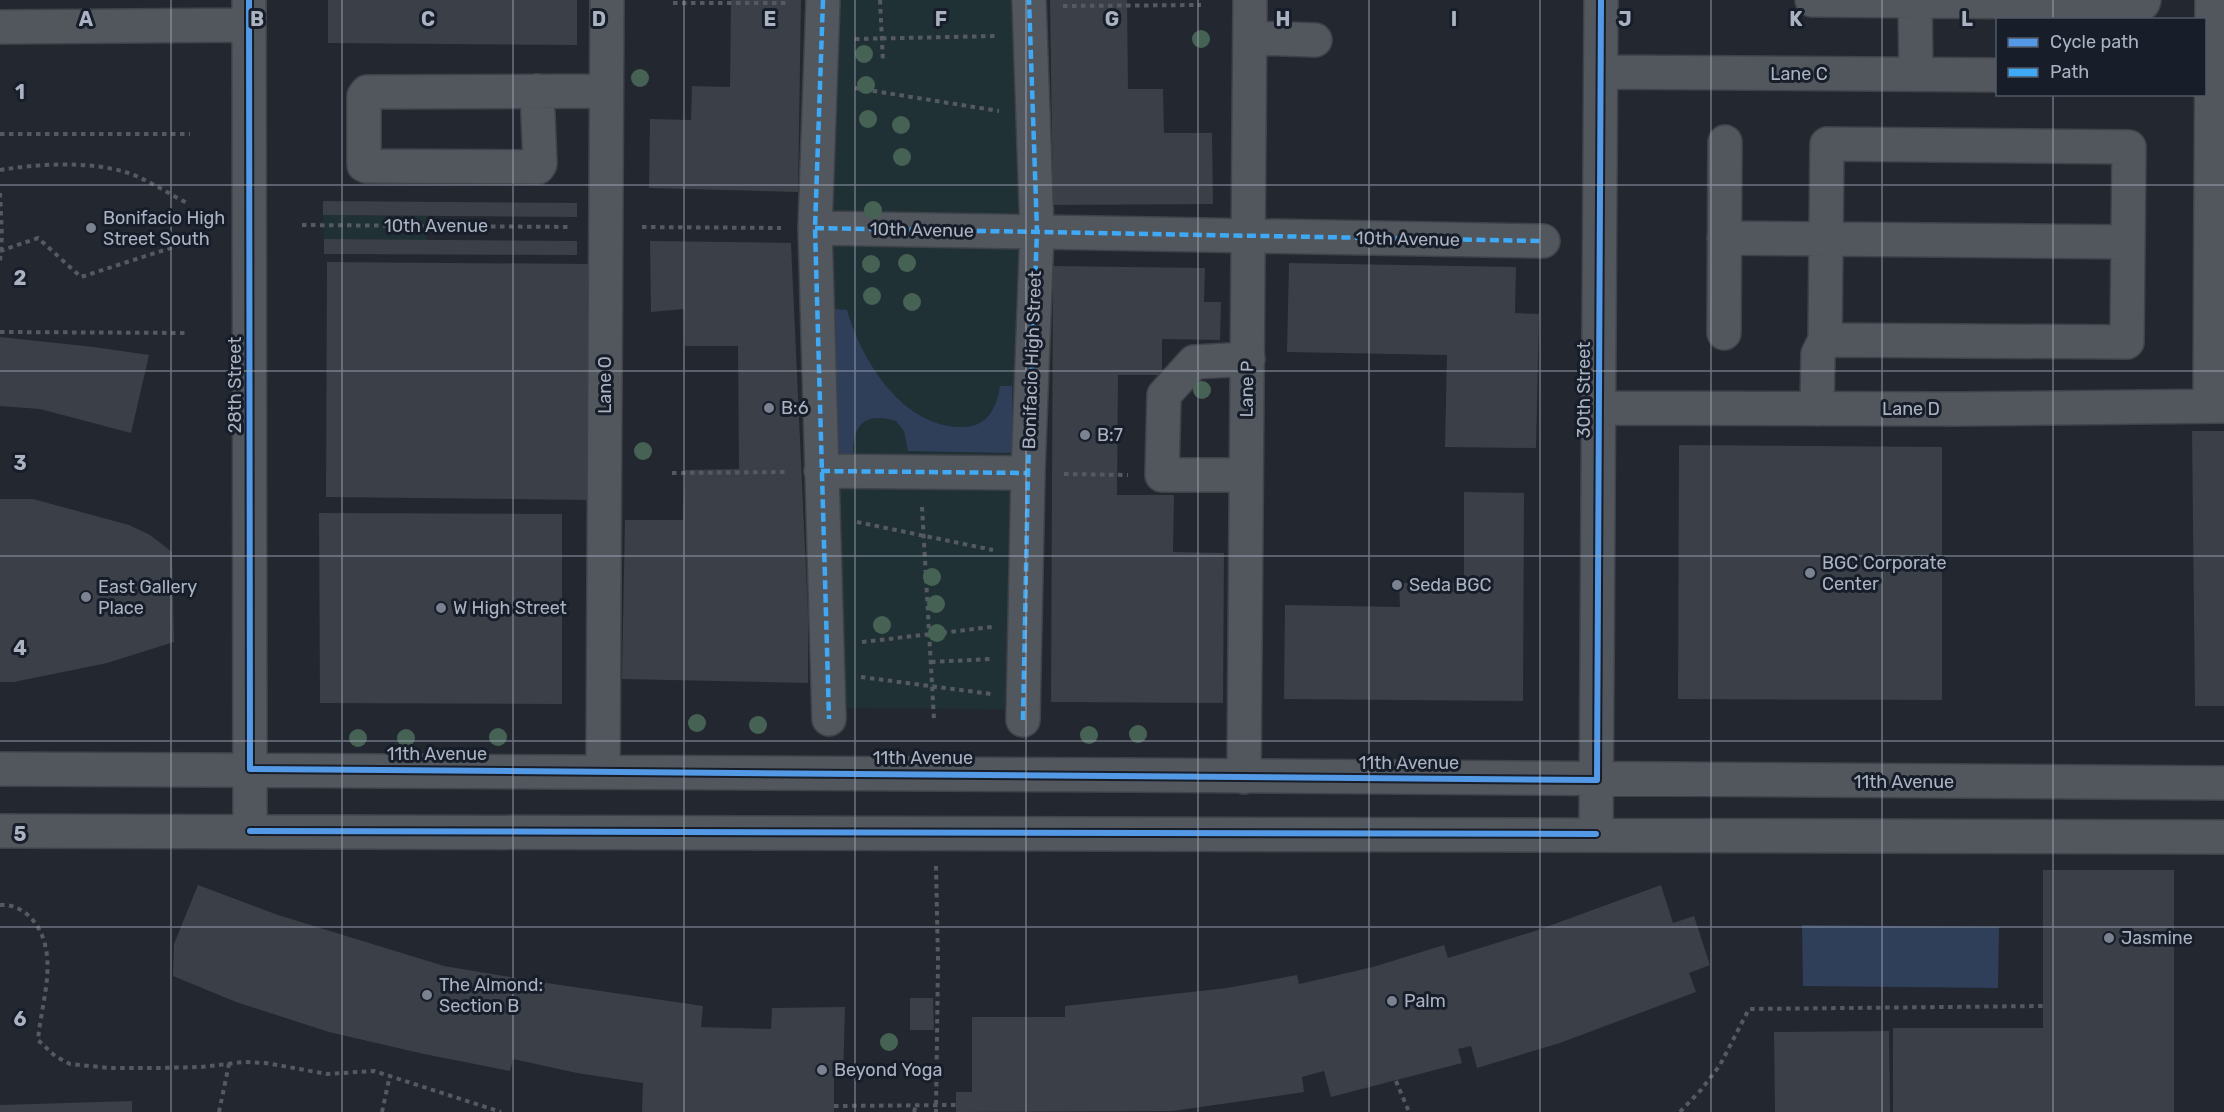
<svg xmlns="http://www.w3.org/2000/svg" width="2224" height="1112" font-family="Rubik,sans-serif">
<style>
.green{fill:#203135}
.water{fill:#2f3e59}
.building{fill:#3b3f47}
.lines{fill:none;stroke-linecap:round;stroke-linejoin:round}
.minor-casing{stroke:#3f4249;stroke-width:36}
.path{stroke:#555a61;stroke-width:4;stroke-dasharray:4.5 4.5;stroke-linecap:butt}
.minor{stroke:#52575e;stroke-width:33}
.path-bridge{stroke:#555a61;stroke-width:4;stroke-dasharray:4.5 4.5;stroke-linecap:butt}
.quiet{stroke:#3fa9f5;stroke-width:4.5;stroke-dasharray:9 4.5;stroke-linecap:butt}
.cycleway-casing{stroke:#171e2a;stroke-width:10}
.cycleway{stroke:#5399e6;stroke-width:6}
.tree{fill:#466254}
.grid{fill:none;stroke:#abb3c3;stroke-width:1.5;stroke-opacity:0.55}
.poi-dot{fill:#7b8290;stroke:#171e2a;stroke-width:2}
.labels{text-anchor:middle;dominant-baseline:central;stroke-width:6;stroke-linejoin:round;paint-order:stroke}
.street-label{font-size:18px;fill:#abb3c3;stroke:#171e2a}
.poi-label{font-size:18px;fill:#abb3c3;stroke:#171e2a;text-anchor:start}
.grid-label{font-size:20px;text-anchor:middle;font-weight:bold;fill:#abb3c3;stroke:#171e2a;stroke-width:6;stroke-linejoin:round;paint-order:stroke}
</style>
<rect width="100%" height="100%" fill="#232730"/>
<path class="green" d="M836,0H1016L1024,242L1005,709L841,708L828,237Z
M323,215L427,216L426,240L324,239Z"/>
<path class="water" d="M835,309L847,310C862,362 904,430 966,427C989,425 997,406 1000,386H1012V453L908,451L904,431L896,421C866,412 853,423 853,454H837Z
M1802,925L1999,927L1998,988L1803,986Z"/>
<path class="building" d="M328,0H577V45L328,43Z
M731,0H801L798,192L649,188L650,119L691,120L692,86L730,87Z
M1050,0H1127L1128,89H1163L1164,133H1212L1213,204L1053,205Z
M323,201L577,203V217L323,215Z
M324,239L577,241V255L324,254Z
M650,241L791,243L808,614V683L622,679L625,520H683L685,470L739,469L738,346H685L684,309L651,312Z
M327,262L591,264L590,500L326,497Z
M1289,263L1516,267L1515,313L1539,314L1536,448L1445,447L1447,355L1287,352Z
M1053,266L1205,268L1204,302H1221L1220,340L1162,339V375H1118L1117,495H1174L1173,552L1224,553L1223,703L1051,702Z
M0,337L94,347L149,355L131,433L40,409L0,406Z
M2192,431H2224V706H2195Z
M1679,445L1942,447V700L1678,699Z
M1464,492L1524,493L1523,701L1284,699L1285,605L1400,607L1399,583H1464Z
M0,499H33L129,525L150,535L172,552L174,642L107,663L14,682H0Z
M319,513L562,514V704L320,703Z
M2043,870H2174V1112H1893V1028H2043Z
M198,885L278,915L444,966L533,981L703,1006L701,1027L771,1029L772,1008L845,1007L843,1079L834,1078V1112H642L643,1083L577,1073L513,1059L510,1071L424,1054L329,1032L236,1002L173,976L174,944Z
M1661,885L1673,923L1694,916L1710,965L1689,973L1696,992L1560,1043L1477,1068L1471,1046L1458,1049L1462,1063L1331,1097L1324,1071L1302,1077L1304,1092L1173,1111L956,1112V1092H972V1017H1065V1006L1227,988L1297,975L1299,984L1373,967L1444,945L1448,958L1535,931Z
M910,998H933L934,1030H910Z
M1889,1031L1890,1112H1775L1774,1032Z
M132,1101V1112H0V1105Z"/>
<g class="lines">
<defs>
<path id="minor" d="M249,0L250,831
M823,0L815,228L829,719
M1812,0L2143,3L2144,0
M1915,0L1916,74
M0,27L249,25
M1250,38L1315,40
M1601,72L1998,75
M537,91L540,164L538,167L366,166L364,165V96L367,92L606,91
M815,228L1543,241
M1724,238L2128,242
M1724,333L1725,142
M2210,406L2212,0
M1599,408L1958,409L2224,406
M1817,409L1818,354L1825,340L1827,144L2129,147L2127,342L1825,340
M821,471L1028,473
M1246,475H1162L1164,395L1194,362L1248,359
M1023,720L1028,473L1037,231L1029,0
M0,769C741,768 1483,781 2224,783
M603,770L607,0
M1244,777L1250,0
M0,831L2224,837
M1596,834L1601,0"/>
</defs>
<use href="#minor" class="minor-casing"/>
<path class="path" d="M880,0L883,62
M673,3H789
M1063,6L1201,5
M855,39L997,36
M855,88L999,111
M0,134H190
M0,170C39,164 83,161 122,171C144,177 169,194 189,204
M0,193L2,236L0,261
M302,225L571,227
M642,227L781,228
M0,251L38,238L81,277L189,242
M0,332L188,333
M672,473L788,472
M1064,474L1128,475
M922,507L934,720
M857,522L993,550
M862,642L992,627
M931,662L991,659
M861,677L991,694
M936,866L938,961L936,1112
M0,905C12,904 24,910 32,919C61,953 41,1002 38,1040L55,1056L70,1064L110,1068H157L201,1067L244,1062L266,1063L327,1074L374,1071L501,1112
M1396,1081L1409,1112
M219,1112L229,1064
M382,1112L390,1075
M914,1112L916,1105
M1680,1112L1701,1090L1720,1065L1749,1009L2043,1006"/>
<use href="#minor" class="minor"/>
<path class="path-bridge" d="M834,1106L956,1105"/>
<path class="quiet" d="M823,0L815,228L829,719
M815,228L1543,241
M821,471L1028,473
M1023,720L1028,473L1037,231L1029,0"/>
<defs>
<path id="cycleway" d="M249,0L250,769L1597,780L1601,0
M250,831L1596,834"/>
</defs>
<use href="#cycleway" class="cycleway-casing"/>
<use href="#cycleway" class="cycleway"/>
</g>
<g class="tree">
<circle cx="1201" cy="39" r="9"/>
<circle cx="864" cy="54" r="9"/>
<circle cx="640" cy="78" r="9"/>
<circle cx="866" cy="85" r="9"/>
<circle cx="868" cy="119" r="9"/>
<circle cx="901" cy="125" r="9"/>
<circle cx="902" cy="157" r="9"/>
<circle cx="873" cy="210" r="9"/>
<circle cx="907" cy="263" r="9"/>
<circle cx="871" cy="264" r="9"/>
<circle cx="872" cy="296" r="9"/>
<circle cx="912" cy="302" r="9"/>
<circle cx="1202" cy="390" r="9"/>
<circle cx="643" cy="451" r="9"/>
<circle cx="932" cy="577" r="9"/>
<circle cx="936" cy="604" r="9"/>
<circle cx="882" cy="625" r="9"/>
<circle cx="937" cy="633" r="9"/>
<circle cx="697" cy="723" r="9"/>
<circle cx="758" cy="725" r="9"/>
<circle cx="1138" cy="734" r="9"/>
<circle cx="1089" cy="735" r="9"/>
<circle cx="498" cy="737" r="9"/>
<circle cx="358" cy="738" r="9"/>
<circle cx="406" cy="738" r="9"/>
<circle cx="889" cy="1042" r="9"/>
</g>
<path class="grid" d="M171,0V1112M342,0V1112M513,0V1112M684,0V1112M855,0V1112M1026,0V1112M1198,0V1112M1369,0V1112M1540,0V1112M1711,0V1112M1882,0V1112M2053,0V20M2053,94V1112M0,185H2224M0,371H2224M0,556H2224M0,741H2224M0,927H2224"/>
<g class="poi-dot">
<circle cx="91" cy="228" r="6"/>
<circle cx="769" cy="408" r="6"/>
<circle cx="1085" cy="435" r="6"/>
<circle cx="1810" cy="573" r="6"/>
<circle cx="1397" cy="585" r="6"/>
<circle cx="86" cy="597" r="6"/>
<circle cx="441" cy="608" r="6"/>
<circle cx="2109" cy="938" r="6"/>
<circle cx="427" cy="995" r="6"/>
<circle cx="1392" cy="1001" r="6"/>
<circle cx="822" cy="1070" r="6"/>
</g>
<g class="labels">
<g class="street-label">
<text x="1799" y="74">Lane C</text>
<text x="436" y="226">10th Avenue</text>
<text transform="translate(922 230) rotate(1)">10th Avenue</text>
<text transform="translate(1408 239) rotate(1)">10th Avenue</text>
<text transform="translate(1032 360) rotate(-88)">Bonifacio High Street</text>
<text transform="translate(235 385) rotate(-90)">28th Street</text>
<text transform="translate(605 385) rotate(-90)">Lane O</text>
<text transform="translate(1247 389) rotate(-89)">Lane P</text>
<text transform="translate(1584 390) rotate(-90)">30th Street</text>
<text x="1911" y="409">Lane D</text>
<text x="437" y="754">11th Avenue</text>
<text x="923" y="758">11th Avenue</text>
<text x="1409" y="763">11th Avenue</text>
<text x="1904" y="782">11th Avenue</text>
</g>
<g class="poi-label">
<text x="103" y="218">Bonifacio High<tspan x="103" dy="21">Street South</tspan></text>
<text x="781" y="408">B:6</text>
<text x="1097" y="435">B:7</text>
<text x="1822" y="563">BGC Corporate<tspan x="1822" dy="21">Center</tspan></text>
<text x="1409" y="585">Seda BGC</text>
<text x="98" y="587">East Gallery<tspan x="98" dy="21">Place</tspan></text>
<text x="453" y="608">W High Street</text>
<text x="2121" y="938">Jasmine</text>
<text x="439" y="985">The Almond:<tspan x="439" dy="21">Section B</tspan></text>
<text x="1404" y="1001">Palm</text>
<text x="834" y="1070">Beyond Yoga</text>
</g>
</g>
<g class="grid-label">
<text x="86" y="26">A</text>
<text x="257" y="26">B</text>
<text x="428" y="26">C</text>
<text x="599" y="26">D</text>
<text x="770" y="26">E</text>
<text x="941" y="26">F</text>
<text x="1112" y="26">G</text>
<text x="1283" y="26">H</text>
<text x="1454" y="26">I</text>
<text x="1625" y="26">J</text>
<text x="1796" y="26">K</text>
<text x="1967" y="26">L</text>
<text x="20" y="99">1</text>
<text x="20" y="285">2</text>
<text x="20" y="470">3</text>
<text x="20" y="655">4</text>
<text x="20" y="841">5</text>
<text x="20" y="1026">6</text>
</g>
<rect x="1996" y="18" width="210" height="78" fill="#171e2a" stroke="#525a67" stroke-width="1.5"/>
<rect x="2008" y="38" width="30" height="9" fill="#5399e6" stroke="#525a67" stroke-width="1.5"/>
<text x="2050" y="48" font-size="18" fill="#abb3c3">Cycle path</text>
<rect x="2008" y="68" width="30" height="9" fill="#3fa9f5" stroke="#525a67" stroke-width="1.5"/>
<text x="2050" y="78" font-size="18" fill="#abb3c3">Path</text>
</svg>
